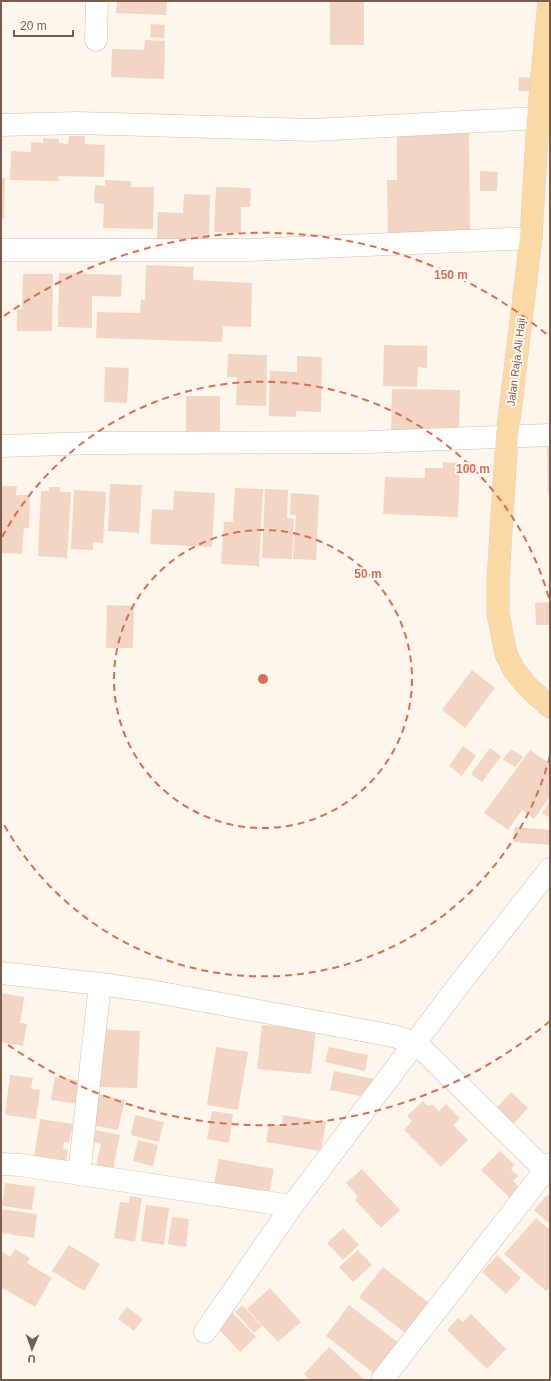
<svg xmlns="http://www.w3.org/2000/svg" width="551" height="1381" font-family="Arial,sans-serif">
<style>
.building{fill:#f3d5c3}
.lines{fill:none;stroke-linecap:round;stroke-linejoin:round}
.street-casing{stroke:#d1beb0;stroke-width:23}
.primary-casing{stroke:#dad1cd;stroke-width:23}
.street{stroke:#fff;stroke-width:22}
.primary{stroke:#fbd9a5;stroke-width:22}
.ring{fill:none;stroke:#dc6d51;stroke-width:2;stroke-dasharray:7 5}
.labels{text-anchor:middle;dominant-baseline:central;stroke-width:4;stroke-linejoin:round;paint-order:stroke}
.street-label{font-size:11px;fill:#7a5c4d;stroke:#fffaf3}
.centre{fill:#dc6d51;stroke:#fffaf3;stroke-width:2}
.ring-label{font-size:12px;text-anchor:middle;font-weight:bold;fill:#dc6d51;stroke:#fffaf3;stroke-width:4;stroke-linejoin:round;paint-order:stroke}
</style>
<rect width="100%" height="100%" fill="#fdf6ec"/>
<path class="building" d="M117,1H167L166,15L116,13Z
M330,1H364V45H330Z
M151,24L165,25L164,38L150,37Z
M145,40L165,41L164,79L111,77L112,49L144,50Z
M519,77L538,78L537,91H518Z
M469,132L470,238L388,239L387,180H397V133Z
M69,136H85V144L105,145L104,177L58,176L59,181L10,180L11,151L31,152V142L43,143V138L59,139V143L68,144Z
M480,171L498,172L497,191H480Z
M1,178H5L4,219H1Z
M105,180L131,181V187H154L153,229L103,228L104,204L94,203L95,185L105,186Z
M216,187L251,188L250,207H241V233L214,232Z
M184,194L210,195L209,240L157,239L158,212L183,213Z
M146,265L194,267L193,280L252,283L251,327L223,326L222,342L96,338L97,312L140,313L141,299L145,300Z
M59,273L122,275L121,297L92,296V328L58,327Z
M23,274H53L52,331H17V310L22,309Z
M384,345L427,346V368L418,367L417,387L383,386Z
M228,354L267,355L266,406L236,405L237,377H227Z
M297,356L322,357L321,412L296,411V417L269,416L270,371L297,372Z
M105,367L129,368L127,403L104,402Z
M392,389L460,390L459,435L391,434Z
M186,396H220V435H186Z
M547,447H550V493H548Z
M443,462L460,463L458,517L383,514L385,477L425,478V468H443Z
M110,484L142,485L139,533L108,531Z
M1,486H17L16,495H30L29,528H24L22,554L1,553Z
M49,487H60V492H71L67,558L38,556L41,491H49Z
M235,488L263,489L259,566L221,564L224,522H233Z
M265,489L288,490L287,518L294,519L292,559L262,558Z
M74,490L106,492L103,543L93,542V550L71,549Z
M174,491L215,493L212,547L150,544L152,509L173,510Z
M291,493L319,495L316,560L293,559L296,515H290Z
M550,602V625H536L535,603Z
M107,605L134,606L133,648H106Z
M472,670L495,688L465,728L442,710Z
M463,746L476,756L462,776L449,766Z
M490,748L501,756L482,782L471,774Z
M511,749L523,757L515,767L503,759Z
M530,750L550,764V796L534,819L522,810L508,830L484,813Z
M550,801V818L542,813Z
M515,827L550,830V845L513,842Z
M1,993L24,997L20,1023L27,1024L23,1046L1,1042Z
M262,1025L316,1030L311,1074L257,1069Z
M99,1029L140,1031L137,1088L96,1087Z
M216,1047L248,1052L238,1110L207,1105Z
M329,1047L368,1055L365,1071L325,1062Z
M334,1071L374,1079L370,1098L330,1090Z
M10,1075L33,1078L31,1089L40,1090L36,1119L5,1115Z
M55,1077L82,1081L78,1104L51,1100Z
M511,1092L528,1108L511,1127L494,1111Z
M98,1094L125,1100L118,1130L92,1125Z
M423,1101L428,1106L432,1104L439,1111L446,1104L460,1118L453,1125L468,1140L441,1167L404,1130L412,1121L407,1116Z
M212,1111L233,1114L229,1143L207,1139Z
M135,1115L164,1122L159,1142L131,1135Z
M283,1115L326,1122L321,1151L266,1142L269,1123L282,1126Z
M40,1119L73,1124L69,1143L64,1142L63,1149L68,1150L66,1163L34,1157Z
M90,1129L120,1135L113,1169L96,1166L101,1144L88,1141Z
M138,1140L158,1145L153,1166L133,1161Z
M500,1151L515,1165L511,1169L518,1176L513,1181L521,1189L511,1199L481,1170Z
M219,1159L274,1169L268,1199L213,1188Z
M362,1169L400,1210L381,1228L355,1200L358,1197L346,1183Z
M5,1183L35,1187L32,1210L2,1206Z
M547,1195L550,1198V1224L534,1210Z
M130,1196L142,1198L135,1242L114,1238L120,1202L129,1203Z
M146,1205L169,1208L164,1245L141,1241Z
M1,1209L37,1214L34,1238L1,1233Z
M172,1217L189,1219L186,1247L168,1244Z
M536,1218L550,1230V1287L546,1291L504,1254Z
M343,1228L359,1245L343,1260L327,1243Z
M69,1245L100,1264L84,1291L52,1271Z
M15,1249L30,1258L27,1263L52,1278L35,1307L1,1287V1251L10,1257Z
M358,1250L372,1265L353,1282L339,1267Z
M497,1255L521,1278L506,1294L482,1272Z
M383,1267L433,1306L409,1336L359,1297Z
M270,1288L301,1322L278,1342L247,1309Z
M242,1305L262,1326L254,1333L235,1312Z
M349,1305L400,1344L376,1375L326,1336Z
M127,1307L143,1319L134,1331L118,1319Z
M230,1310L256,1337L240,1352L215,1325Z
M471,1314L506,1349L487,1369L447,1330L458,1318L463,1322Z
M329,1347L365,1380H310L304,1374Z"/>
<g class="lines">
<defs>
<path id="street" d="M96,40L97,1
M1,125L78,123L313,130L538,118
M1,250H248L531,238
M1,446L94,443L369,442L550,435
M1,973L100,984L151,991L393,1036L416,1043L545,1170
M1,1164L20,1165L292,1206
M79,1174L100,984
M205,1332L292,1206L461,982L550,869
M382,1380L550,1164"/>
<path id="primary" d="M549,1L538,118L531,238L507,436L498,580V613L506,654L514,670L527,686L550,707"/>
</defs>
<use href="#street" class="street-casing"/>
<use href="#primary" class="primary-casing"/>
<use href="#street" class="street"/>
<use href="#primary" class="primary"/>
</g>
<g class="ring">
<circle cx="263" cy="679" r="149"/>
<path d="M550 756A297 297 0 0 1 2 821M2 537A297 297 0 0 1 550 602"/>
<path d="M550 1021A446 446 0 0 1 4 1042M4 316A446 446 0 0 1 550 337"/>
</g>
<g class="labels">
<g class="street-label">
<text transform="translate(516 362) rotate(-83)">Jalan Raja Ali Haji</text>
</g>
</g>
<circle cx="263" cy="679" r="6" class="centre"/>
<g class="ring-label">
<text x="451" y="279">150 m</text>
<text x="473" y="473">100 m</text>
<text x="368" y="578">50 m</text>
</g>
<rect width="551" height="1381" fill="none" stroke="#7a5c4d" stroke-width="4"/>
<g transform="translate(32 1349) rotate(182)" stroke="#fffaf3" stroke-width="3" paint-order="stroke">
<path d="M0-3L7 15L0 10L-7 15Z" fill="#7a5c4d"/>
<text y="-6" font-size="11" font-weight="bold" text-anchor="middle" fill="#7a5c4d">U</text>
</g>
<path d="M14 30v6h59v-6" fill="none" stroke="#7a5c4d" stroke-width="2"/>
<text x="20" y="30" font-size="12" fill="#7a5c4d" stroke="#fffaf3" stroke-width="3" paint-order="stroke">20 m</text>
</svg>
